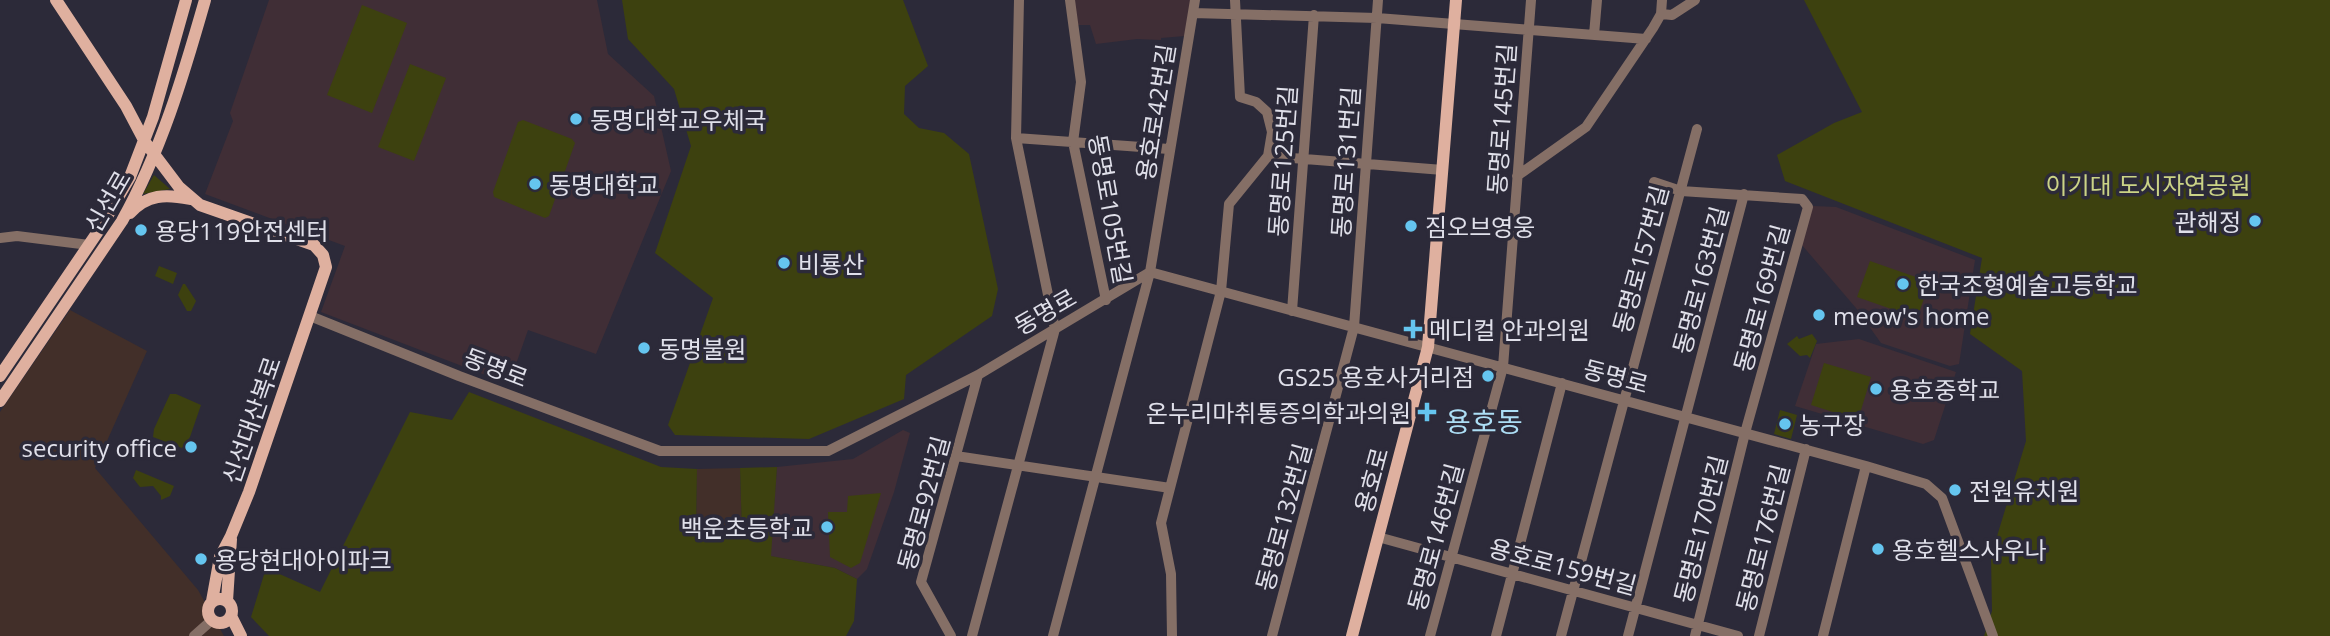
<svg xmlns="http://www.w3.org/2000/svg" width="2330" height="636" font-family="'Open Sans','Noto Sans KR',sans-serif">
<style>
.industrial{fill:#422f29}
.education{fill:#402e36}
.green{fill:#3d410f}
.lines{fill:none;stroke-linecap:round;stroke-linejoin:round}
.minor{stroke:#856f66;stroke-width:10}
.major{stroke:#dfb09f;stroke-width:12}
.poi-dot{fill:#65c5ef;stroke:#2c2a39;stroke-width:2.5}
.labels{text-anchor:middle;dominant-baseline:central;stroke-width:7;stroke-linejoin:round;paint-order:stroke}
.street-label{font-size:24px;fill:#e0e0ea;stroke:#2c2a39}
.poi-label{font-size:24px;fill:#e0e0ea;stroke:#2c2a39;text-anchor:start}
.park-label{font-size:24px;fill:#cbd386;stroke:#2c2a39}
.quarter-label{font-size:28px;fill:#addef5;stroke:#2c2a39}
</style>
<rect width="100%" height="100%" fill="#2c2a39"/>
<path class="industrial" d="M70,310L147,351L95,468L198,590L224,636H0V412Z
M740,468L742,535L696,534L697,469Z"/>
<path class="education" d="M269,0H597L608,54L654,96L671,171L596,354L528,330L509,384L321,312L345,246L205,194L233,121L230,113Z
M1074,0H1191L1185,36L1161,38V40L1137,39L1096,44L1090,25H1077Z
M1813,206L1836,207L1975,260L1959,364L1950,366L1881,343L1856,308L1801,244Z
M1859,339L1956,372L1934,440L1923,444L1795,406L1816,344Z
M903,430L910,433L894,492L867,569L857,579L835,568L770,556L777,467L853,459Z"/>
<path class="green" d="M622,0H903L928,66L905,86L904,114L919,128L944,133L969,154L998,289L992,316L906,375L904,399L809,439L675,435L668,425L713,298L655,253L691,146L674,89L628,39Z
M1804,0H2330V636H1984L1992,611L1991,556L2026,441L2022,371L1970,334L1982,258L1785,181L1777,155L1834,123L1862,112Z
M362,5L407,23L372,113L327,95Z
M410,64L446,78L414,161L378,147Z
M523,120L572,139L575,143L549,216L545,218L494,197L493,192L518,122Z
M154,175L170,189L143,194Z
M1870,261L1930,282L1917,318L1857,297Z
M159,266L177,273L173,284L155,276Z
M183,284H185L196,301L191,311H187L178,295Z
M1812,334L1817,341L1810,358L1807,355L1800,356L1787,344L1797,336L1799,339Z
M1824,363L1871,377L1858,420L1811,405Z
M469,392L661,467L697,469L696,534L742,535L740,468L777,467L771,556L835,568L857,579L854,621L846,636H269L251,617L266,568L320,592L410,412L452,420Z
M170,394H176L201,405L190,437L182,448L153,437L154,429Z
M1780,410L1797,415L1791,439L1774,434Z
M136,470L174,486L170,496L161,500V496L153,486L140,487L133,478Z
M881,493L860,563L851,568L830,557L828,512H847L848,496Z"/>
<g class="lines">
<path class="minor" d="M1070,0L1081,82L1073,142L1106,300
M1193,13L1377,18L1646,39
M1661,14L1672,15L1695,0
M1594,35L1597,0
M1016,138L1169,149
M1268,156L1443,170
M1517,176L1586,127L1653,28L1661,14L1662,0
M1654,182L1681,191L1802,199L1808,207L1745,433L1695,636
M0,238L17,236L89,245
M1292,311L1314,15
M310,316L459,376L660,451H828L978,375L1150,272L1866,466L1926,484L1942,498L1993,636
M956,456L1170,488
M1378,537L1738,636
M194,636L212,620
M951,636L921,582L978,375
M972,636L1055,329L1016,138L1019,0
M1053,636L1150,272L1195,0
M1172,636L1171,574L1161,523L1221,291L1229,204L1268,156L1272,132L1267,112L1256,102L1240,97L1235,0
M1272,636L1354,327L1378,0
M1430,636L1503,367L1531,0
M1496,636L1562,383
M1561,636L1697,129
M1628,636L1744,194
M1759,636L1806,449
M1823,636L1866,466"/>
<path class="major" d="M56,0L126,106L145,142L179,187L200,205L314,245L323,255L326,267L249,492L231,536L220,557L212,601
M130,213C147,194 166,194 190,199
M0,376L99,230L130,177L153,117L186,0
M0,401L122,221C161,151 183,77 205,0
M208 611a12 12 0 1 1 24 0a12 12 0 1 1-24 0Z
M227,601L231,539
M231,616L241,636
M1352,636L1428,347L1456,0"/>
</g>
<g class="poi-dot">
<circle cx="576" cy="119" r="7"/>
<circle cx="535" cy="184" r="7"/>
<circle cx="2255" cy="221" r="7"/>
<circle cx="1411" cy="226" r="7"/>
<circle cx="141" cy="230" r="7"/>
<circle cx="784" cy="263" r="7"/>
<circle cx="1903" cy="284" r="7"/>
<circle cx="1819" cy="315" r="7"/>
<path d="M1409.5 318.5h7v7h7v7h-7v7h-7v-7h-7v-7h7z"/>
<circle cx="644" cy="348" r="7"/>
<circle cx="1488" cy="376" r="7"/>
<circle cx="1876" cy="389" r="7"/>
<path d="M1423.5 401.5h7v7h7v7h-7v7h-7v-7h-7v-7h7z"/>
<circle cx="1785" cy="424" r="7"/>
<circle cx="191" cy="447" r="7"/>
<circle cx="1955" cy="490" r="7"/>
<circle cx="827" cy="527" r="7"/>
<circle cx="1878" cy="549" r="7"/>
<circle cx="201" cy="559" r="7"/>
</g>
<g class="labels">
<g class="street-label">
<text transform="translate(1155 112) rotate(-81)">용호로42번길</text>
<text transform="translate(1501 119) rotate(-86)">동명로145번길</text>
<text transform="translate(1282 161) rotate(-86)">동명로125번길</text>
<text transform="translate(1345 162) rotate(-86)">동명로131번길</text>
<text transform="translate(107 201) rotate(-60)">신선로</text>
<text transform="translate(1111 209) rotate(80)">동명로105번길</text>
<text transform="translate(1640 259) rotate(-75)">동명로157번길</text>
<text transform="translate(1700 280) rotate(-75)">동명로163번길</text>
<text transform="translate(1761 298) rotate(-75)">동명로169번길</text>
<text transform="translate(1045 311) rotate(-30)">동명로</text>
<text transform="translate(496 367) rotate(21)">동명로</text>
<text transform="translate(1616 376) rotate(15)">동명로</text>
<text transform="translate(251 420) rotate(-71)">신선대산복로</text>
<text transform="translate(1371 480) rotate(-75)">용호로</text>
<text transform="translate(923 503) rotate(-75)">동명로92번길</text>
<text transform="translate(1283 517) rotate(-75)">동명로132번길</text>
<text transform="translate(1700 529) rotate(-76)">동명로170번길</text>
<text transform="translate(1435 537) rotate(-75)">동명로146번길</text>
<text transform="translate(1762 538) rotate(-76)">동명로176번길</text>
<text transform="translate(1563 566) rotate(15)">용호로159번길</text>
</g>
<g class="poi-label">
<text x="590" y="119">동명대학교우체국</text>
<text x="549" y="184">동명대학교</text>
<text x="2241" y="221" text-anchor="end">관해정</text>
<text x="1425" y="226">짐오브영웅</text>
<text x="155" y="230">용당119안전센터</text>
<text x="798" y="263">비룡산</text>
<text x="1917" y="284">한국조형예술고등학교</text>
<text x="1833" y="315">meow's home</text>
<text x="1429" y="329">메디컬 안과의원</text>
<text x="658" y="348">동명불원</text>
<text x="1474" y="376" text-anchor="end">GS25 용호사거리점</text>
<text x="1890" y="389">용호중학교</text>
<text x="1411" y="412" text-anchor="end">온누리마취통증의학과의원</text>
<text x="1799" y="424">농구장</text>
<text x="177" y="447" text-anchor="end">security office</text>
<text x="1969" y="490">전원유치원</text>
<text x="813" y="527" text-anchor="end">백운초등학교</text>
<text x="1892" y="549">용호헬스사우나</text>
<text x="215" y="559">용당현대아이파크</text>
</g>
<g class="park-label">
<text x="2148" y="184">이기대 도시자연공원</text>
</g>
<g class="quarter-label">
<text x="1484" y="421">용호동</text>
</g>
</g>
</svg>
